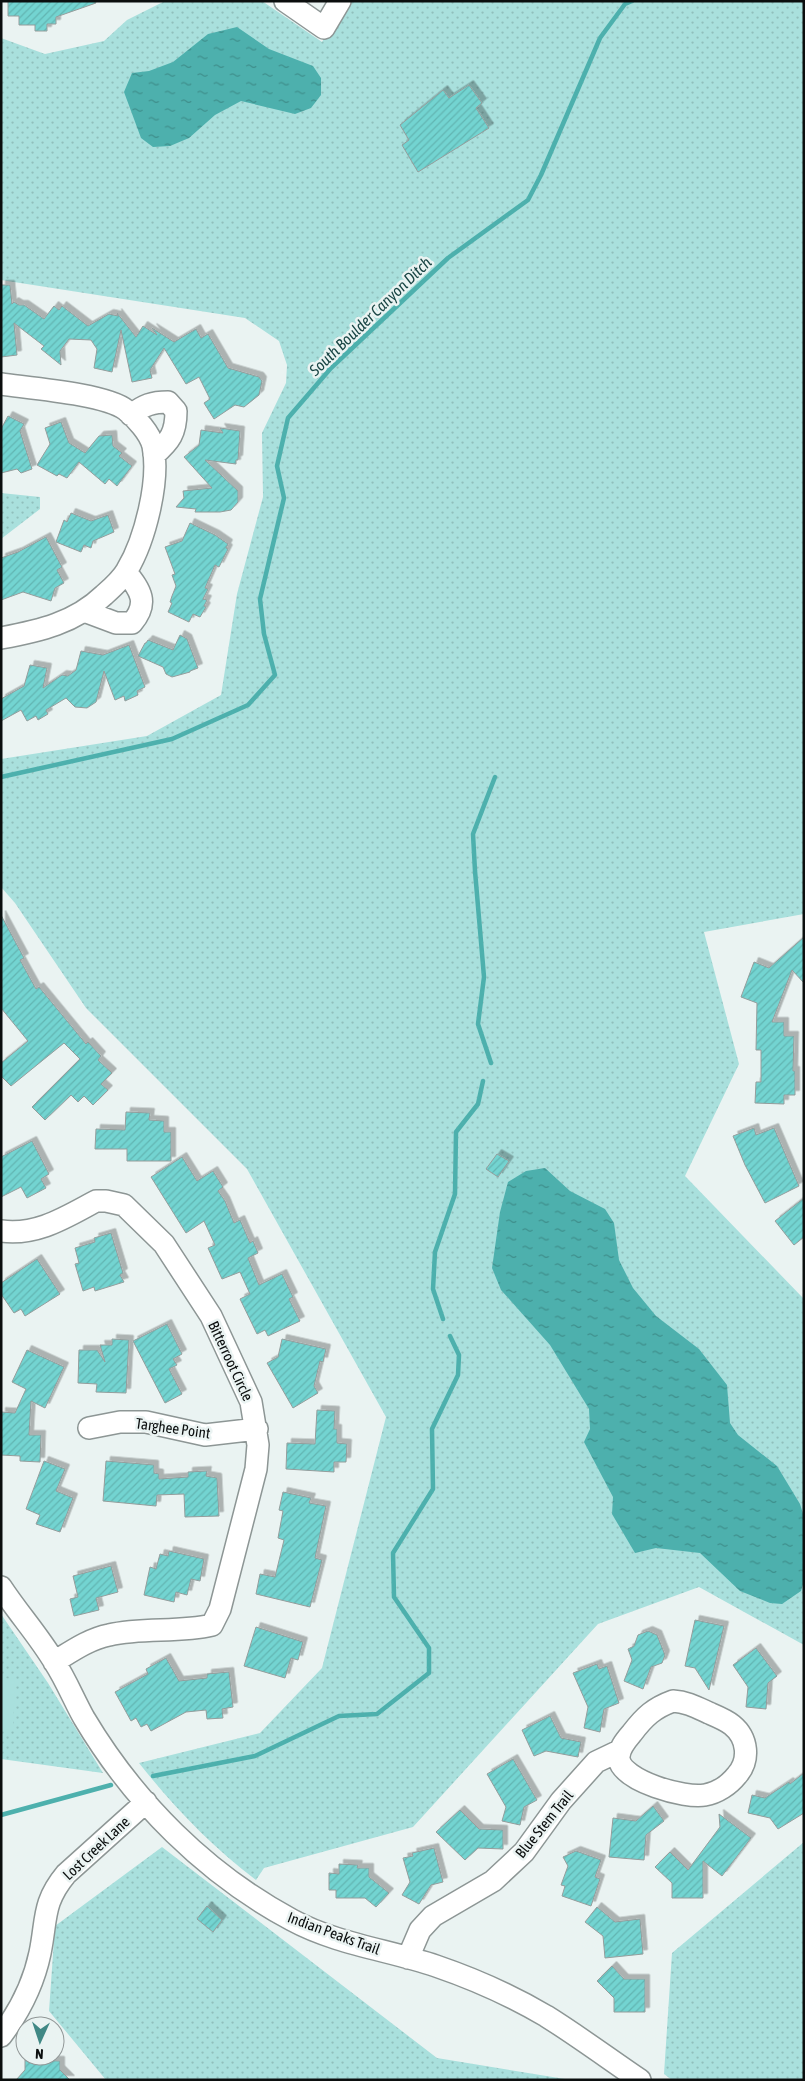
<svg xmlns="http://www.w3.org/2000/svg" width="805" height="2081" font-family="'Asap Condensed',sans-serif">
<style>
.green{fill:url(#green-dots)}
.pitch{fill:#a9e0dd}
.water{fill:url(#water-ripples)}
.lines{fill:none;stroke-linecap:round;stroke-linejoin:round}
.stream{stroke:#4db0ad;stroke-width:4.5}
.building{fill:url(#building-hatch);stroke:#949d9c;filter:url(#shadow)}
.minor-casing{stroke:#8d9695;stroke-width:24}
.minor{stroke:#fff;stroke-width:21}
.labels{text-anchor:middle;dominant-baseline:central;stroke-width:5;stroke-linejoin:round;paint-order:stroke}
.street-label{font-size:15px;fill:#0b0e0e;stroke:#eaf3f2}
.water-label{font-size:16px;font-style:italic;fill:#1a4645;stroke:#eaf3f2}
</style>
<defs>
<pattern id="green-dots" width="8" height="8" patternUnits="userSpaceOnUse" patternTransform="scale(1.25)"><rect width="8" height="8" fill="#a9e0dd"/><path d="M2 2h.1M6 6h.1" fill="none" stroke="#90bfbc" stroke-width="1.8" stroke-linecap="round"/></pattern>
<pattern id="water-ripples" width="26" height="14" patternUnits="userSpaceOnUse" patternTransform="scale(1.25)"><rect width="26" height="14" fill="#4db0ad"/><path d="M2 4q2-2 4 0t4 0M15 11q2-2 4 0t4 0" fill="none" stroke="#3e8e8b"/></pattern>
<pattern id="building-hatch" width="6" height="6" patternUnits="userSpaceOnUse" patternTransform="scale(1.25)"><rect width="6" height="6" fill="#73d4d1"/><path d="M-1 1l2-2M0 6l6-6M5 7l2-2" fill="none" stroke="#62b5b2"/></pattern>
<filter id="shadow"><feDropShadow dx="4.5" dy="-4.5" stdDeviation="0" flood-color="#0004"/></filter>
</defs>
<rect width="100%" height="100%" fill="#eaf3f2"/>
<path class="green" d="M165,1H262L322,42L348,1H804V914L704,932L739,1064L685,1176L804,1299V1645L699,1587L598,1624L413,1827L264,1868L256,1880C212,1847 173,1806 139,1763L260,1733L322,1668L386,1417L247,1169L86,1008L15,903L1,887V759L147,736L221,695L237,594L263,497L262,433L286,383L287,365L279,341L245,318L1,280V38L45,54L104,41L127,20Z
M1,493L40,497V509L1,539Z
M1,1614L48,1683L103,1773L1,1759Z
M804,1842V2080H672L664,2074L672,1953Z
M162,1847L437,2058L571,2080H106L49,2011L55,1926Z"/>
<path class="pitch" d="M1,1678L15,1679L13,1730L1,1729Z"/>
<path class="water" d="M237,27L269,49L313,66L321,78V95L311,108L295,114L241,101L215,115L189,138L170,146L153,147L141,138L124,92L132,73L149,71L173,62L208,34Z
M545,1168L570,1191L605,1209L614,1223L619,1260L633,1288L656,1316L699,1349L727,1385L730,1423L738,1435L777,1466L800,1504L804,1517V1581L801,1591L782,1604L770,1603L740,1591L700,1553L656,1548L635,1553L612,1514L613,1497L584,1442L590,1429L589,1409L550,1345L501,1290L492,1268L500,1212L508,1182L526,1171Z"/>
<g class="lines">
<path class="stream" d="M1,777L172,739L248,705L275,675L264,634L260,599L284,498L277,466L288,418L331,368L448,258L528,200L541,175L600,38L625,4L632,1
M491,1063L478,1024L484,977L475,871L473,834L495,777
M443,1319L433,1289L435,1252L455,1194L456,1132L478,1104L483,1081
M153,1776L255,1756L339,1716L377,1714L429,1673V1648L394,1597L393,1553L433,1489L432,1429L458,1375L459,1355L450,1336
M1,1815L111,1785"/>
</g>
<path class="building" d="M8,1H95L96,3L56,17V24H47V31H35V25H19V16H8Z
M469,85L482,103L476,108L489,128L418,172L402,145L409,140L400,125L443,90L449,98Z
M1,285H10L12,304L14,302L19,305H24L44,319L54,306L59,310L62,306L88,326L109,314L118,316L117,313L136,337L143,326L157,335L152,328L174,342L196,329L201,338L208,334L228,368L259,377L262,381L259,395L244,407L235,405L214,419L204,403L210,399L199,377L186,384L164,348L150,370L152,378L132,382L121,330L112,372L94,368L97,349L91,340L69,339L60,351L61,365L41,349L44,346L14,323L17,355L1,357Z
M8,416L24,424L20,431L32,469L21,473L17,469L1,473V429Z
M61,422L69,443L85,453L99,436L112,435L113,446L122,453L119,456L132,466L117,486L109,479L105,484L79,462L67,478L59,474L57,476L37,465L50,444L45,428Z
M220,428L240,431L238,460H236V464L205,460L238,491V502L231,510L220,512H195L196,509L176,507L184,498L183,491L212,488L184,457L199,445L201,430L223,433Z
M71,513L91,521L108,515L114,532L93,541L91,548L84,545L81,552L56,542L64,520L67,522Z
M190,523L215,535L228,544L226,548L228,549L219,567L215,565L205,588L208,589L203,599L207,600L204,606L206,607L200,617L193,614L189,622L168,612L172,603L170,602L172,596L176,586L172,575L175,574L165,547L182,541Z
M46,537L62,567L57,570L64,583L55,588L51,601L23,592L1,600V558L18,552Z
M180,635L187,639L198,668L190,671V672L172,677L166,674L163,667L138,656L145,643H146L148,640L173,650Z
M129,645L145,687L137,691L138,695L125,701L124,696L115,700L104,671L96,702L87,708L75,707L66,698L46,710L48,714L38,720L36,716L27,721L21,710L1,721V699L24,686L30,665L47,668L43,688L62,675L68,676L76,670L81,651L103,655Z
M1,915L24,958L20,960L36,989L39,987L86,1044L88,1042L101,1056L98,1060L112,1073L101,1084L108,1090L93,1105L84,1096L78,1102L71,1095L45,1120L32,1107L80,1059L64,1043L11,1086L1,1076V1063L28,1041L1,1008Z
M804,937V983L792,970L772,1022H784V1036H794L793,1071H795V1095H784V1104L755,1103L756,1082H761V1050H756L757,1003L741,997L754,962L769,968Z
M126,1112L150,1113L149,1120L164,1121V1132H171V1161H127V1149H95L96,1129L125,1130Z
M754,1128L756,1135L774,1128L799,1186L765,1203L745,1165L733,1136Z
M32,1141L49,1174L41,1179L46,1188L27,1198L21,1187L1,1197V1157Z
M497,1154L509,1161L498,1177L486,1169Z
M182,1157L197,1181L213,1171L223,1187L218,1191L225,1201L234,1223L240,1220L250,1243L253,1241L258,1253L248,1258L259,1285L282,1274L293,1297L289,1299L300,1321L268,1336L265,1330L257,1334L240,1299L250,1294L240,1272L222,1279L208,1248L215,1245L204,1221L186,1233L151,1177Z
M804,1198V1237L794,1245L775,1221Z
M111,1233L123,1273L120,1275L124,1282L95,1291L94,1287L83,1291L75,1264L79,1263L75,1248L95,1242L94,1238Z
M37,1259L60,1294L25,1316L21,1309L14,1313L1,1294V1283Z
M167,1324L182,1354L173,1359L177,1365L169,1369L182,1394L165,1403L133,1341Z
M112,1339L129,1340L126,1393L96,1392L97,1384L78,1383L79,1350H97L105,1362L100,1345H112Z
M282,1339L326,1349L323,1362L320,1361L314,1386L318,1393L293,1408L267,1363L278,1357Z
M27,1350L64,1367L45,1408L31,1401L29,1435H41L40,1462L20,1461V1456L1,1455V1412L15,1413L26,1389L12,1382Z
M317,1410L335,1411L334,1429H337V1443L347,1444L346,1462H334V1472L286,1469L287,1443L315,1444Z
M44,1461L65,1469L56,1491L73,1498L60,1532L36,1524L40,1515L26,1509Z
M106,1461L154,1465V1473L159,1474V1479L188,1477V1472L207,1471L206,1476L217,1478L219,1516L185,1517L184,1494L157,1495L156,1506L103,1501Z
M283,1492L311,1498L309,1503L326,1506L315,1558L322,1560L310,1607L256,1594L260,1574L275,1577L284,1540L278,1538L283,1511L279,1510Z
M169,1551L204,1559L200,1581L191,1579L187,1595L176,1592L174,1602L144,1595L150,1567L156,1569L160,1554L168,1556Z
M111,1566L118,1592L96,1598L99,1610L74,1616L70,1599L78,1597L73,1576Z
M695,1620L724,1626L709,1690L695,1668L685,1666Z
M256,1627L303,1642L298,1660L291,1658L285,1678L244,1666Z
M648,1631L657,1635L665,1655L662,1663L651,1667L643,1689L624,1681L632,1660L628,1649L634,1646L638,1635Z
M756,1648L777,1676L768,1683L766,1709L746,1707L748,1687L733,1665Z
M166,1658L179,1681L207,1678V1674L229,1672L233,1707L222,1709L223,1718L207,1719L206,1710L186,1712L151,1731L147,1724L141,1727L136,1718L131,1721L115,1692L148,1674L146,1669Z
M597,1664L599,1669L607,1666L619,1703L604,1709L600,1732L584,1728L588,1707L573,1673Z
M550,1716L561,1738L581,1742L578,1757L546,1751L534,1756L522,1730Z
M513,1759L537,1800L524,1807L520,1825L502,1821L506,1807L487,1774Z
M804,1773V1813L778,1829L770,1818L748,1813L752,1795L765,1798L789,1782L790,1784Z
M653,1806L664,1821L646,1835L644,1860L609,1857L613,1818L636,1821Z
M460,1810L479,1829L503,1830V1849L478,1848L465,1860L436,1832Z
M719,1814L751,1838L722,1876L703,1861V1898H672V1883L655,1867L670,1852L688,1870L720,1827Z
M434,1848L443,1882L431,1885L419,1904L402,1895L410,1882L403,1858L413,1856L412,1853Z
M576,1851L601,1860L595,1877L600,1879L591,1906L562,1896L565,1886L561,1885L568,1866L563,1857Z
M339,1864L358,1865L357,1868H369V1877L389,1893L376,1907L365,1898H336V1890H329V1873L339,1874Z
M207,1906L222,1920L213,1932L197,1919Z
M597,1907L615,1922L640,1919L643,1954L605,1958L603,1936L585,1922Z
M612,1966L624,1979H645V2012H614V1998L597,1981Z
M25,2060L60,2061V2070L70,2080H16L25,2070Z"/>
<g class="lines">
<defs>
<path id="minor" d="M285,1L324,28L340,1
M1,384C29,388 106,394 126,410C136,418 150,433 153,446C160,481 145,540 127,570C122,579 112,588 104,595C75,623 39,631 1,638
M131,415C144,405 152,402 168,402L176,411C176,433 170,441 154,455
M84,611L116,623H132C149,603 141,591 126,572
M1,1231C37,1236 66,1217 96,1201H106L124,1205L164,1244L211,1316L251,1402L258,1445L256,1469L220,1609L212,1625C179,1633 143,1627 109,1635C89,1639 72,1651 54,1662
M89,1428L120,1422H146L205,1435L257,1429
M1,1587C18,1613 39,1636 55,1663C66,1680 74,1700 84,1718C134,1802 206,1874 292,1920C336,1944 389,1950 436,1966C474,1979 512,1996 546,2016C578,2036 609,2059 640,2080
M673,1701C687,1702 696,1707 709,1713C716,1716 726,1720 732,1725C748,1738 750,1760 737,1775C729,1785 717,1793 705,1795C685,1799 622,1781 619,1759C618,1749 626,1740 632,1733C645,1716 654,1708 673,1701Z
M408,1958L420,1930L433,1916L493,1881L524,1852L561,1801L596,1762L619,1751
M1,2036C19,2012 34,1982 40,1953C47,1919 42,1903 66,1874L146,1802"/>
</defs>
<use href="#minor" class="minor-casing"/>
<use href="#minor" class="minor"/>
</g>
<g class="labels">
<g class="street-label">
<text transform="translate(231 1361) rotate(65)">Bitterroot Circle</text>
<text transform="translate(173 1428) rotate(8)">Targhee Point</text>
<text transform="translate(544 1824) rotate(-51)">Blue Stem Trail</text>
<text transform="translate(96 1848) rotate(-43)">Lost Creek Lane</text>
<text transform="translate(334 1933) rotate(20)">Indian Peaks Trail</text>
</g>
<g class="water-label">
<text transform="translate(370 316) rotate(-44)">South Boulder Canyon Ditch</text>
</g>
</g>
<rect width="805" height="2081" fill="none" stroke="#0b0e0e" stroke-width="5"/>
<g transform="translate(40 2041) rotate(183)"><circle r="24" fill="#eaf3f2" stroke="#919797"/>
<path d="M0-4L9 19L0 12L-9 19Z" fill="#408885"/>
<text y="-8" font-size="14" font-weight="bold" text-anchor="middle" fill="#0b0e0e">N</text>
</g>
</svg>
